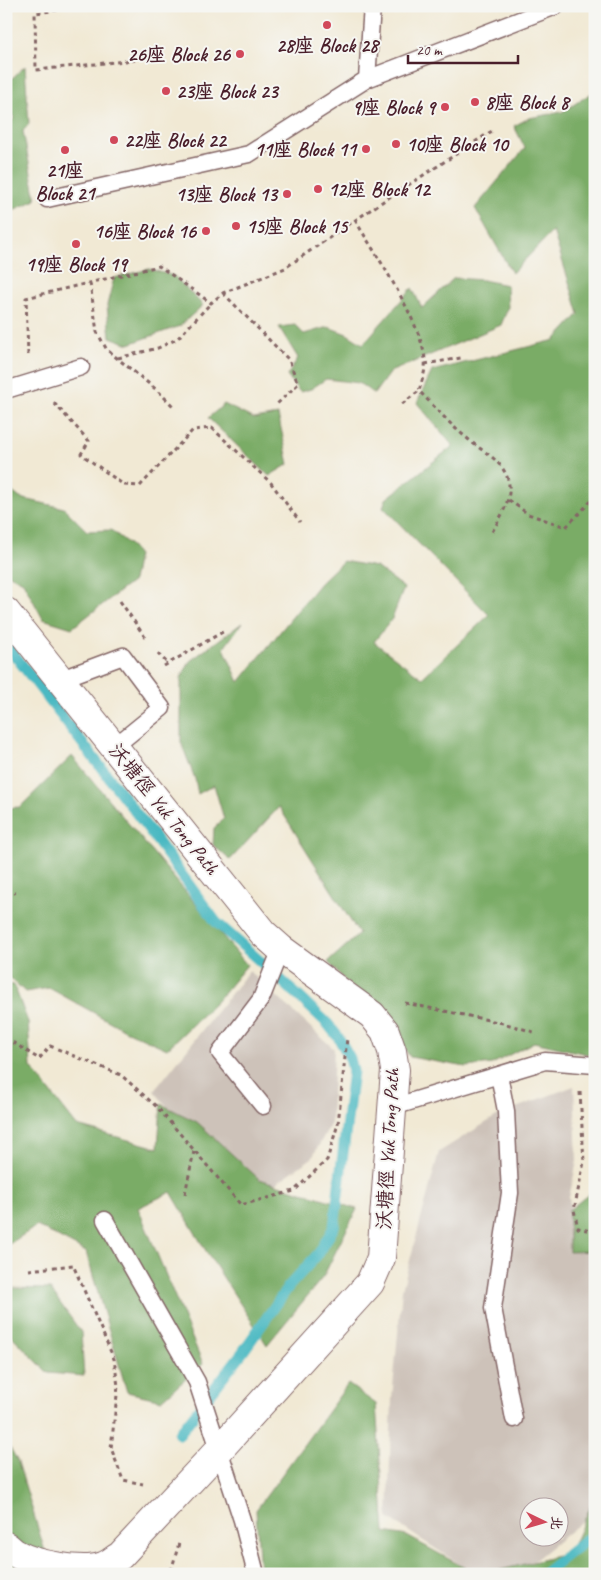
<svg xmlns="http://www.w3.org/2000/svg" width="601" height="1580" font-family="Caveat,'LXGW WenKai TC',sans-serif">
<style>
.industrial{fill:#cdc2b9;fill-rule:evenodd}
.forest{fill:#7aac66;stroke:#626648}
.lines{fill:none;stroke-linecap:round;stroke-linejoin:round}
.stream{stroke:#4bb9c2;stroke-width:11}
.service-casing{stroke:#846666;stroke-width:19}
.minor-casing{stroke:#846666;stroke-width:30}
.path{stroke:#846666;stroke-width:3;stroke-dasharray:4 4;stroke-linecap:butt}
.service{stroke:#fff;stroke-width:16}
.minor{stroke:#fff;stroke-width:28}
.poi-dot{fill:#d1495b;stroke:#f6f6f2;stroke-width:2}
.labels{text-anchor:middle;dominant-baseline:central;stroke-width:4;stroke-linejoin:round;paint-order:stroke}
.poi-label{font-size:20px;font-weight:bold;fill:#4a1f2b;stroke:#f6f6f2;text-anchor:start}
.street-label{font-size:20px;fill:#4a1f2b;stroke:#f6f6f2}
</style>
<rect width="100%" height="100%" fill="#f6f6f2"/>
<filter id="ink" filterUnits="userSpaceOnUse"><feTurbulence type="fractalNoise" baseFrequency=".02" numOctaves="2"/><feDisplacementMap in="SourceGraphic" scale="10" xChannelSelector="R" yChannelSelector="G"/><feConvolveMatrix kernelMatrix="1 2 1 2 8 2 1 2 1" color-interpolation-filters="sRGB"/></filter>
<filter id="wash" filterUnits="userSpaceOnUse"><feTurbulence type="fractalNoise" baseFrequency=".0096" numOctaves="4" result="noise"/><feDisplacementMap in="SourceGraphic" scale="20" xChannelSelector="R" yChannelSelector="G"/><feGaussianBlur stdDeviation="1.12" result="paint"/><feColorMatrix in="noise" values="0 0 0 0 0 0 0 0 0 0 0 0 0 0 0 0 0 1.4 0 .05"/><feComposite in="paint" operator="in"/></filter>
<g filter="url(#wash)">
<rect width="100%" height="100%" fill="#f1e9d4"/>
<path class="industrial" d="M249,971L334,1049L331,1123L312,1158L266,1190L238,1191L154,1091Z
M574,1086L577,1161L569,1198L576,1237L595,1243V1511L518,1574H475L388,1518L392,1398L402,1290L439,1152L500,1114ZM528,1508H558V1538H528Z"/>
<path class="forest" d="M25,66L29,124L23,131L36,200L6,213V127L14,118L6,106V84Z
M595,91V1056L534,1042L492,1064L466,1067L410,1057L397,1037L328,962L359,934L279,807L230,860L213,845L214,828L224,819L214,785L198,794L195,779L181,742V678L190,661L242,623L224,648L239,682L320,583L343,561L376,567L404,588L392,619L374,642L422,678L489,615L383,507L386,499L453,446L417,403L432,371L555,340L579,314L553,231L512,273L475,208L525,148L514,126L529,118L562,112Z
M149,269L174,276L203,305L180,326L129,344L110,337L107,305L114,278Z
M454,278L483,280L507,285L508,308L501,325L390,372L374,394L359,383L326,379L311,389L300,392L287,376L298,358L279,327L295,325L304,334L328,327L347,334L363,344L412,288L422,308Z
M224,404L254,419L278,415L289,464L269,476L208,418Z
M6,487L20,498L64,508L87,531L111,530L129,544L138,555L133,581L72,628L43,619L23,582L6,573Z
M72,756L247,965L217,1001L167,1049L125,1030L49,988L25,992L6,974V808L20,807Z
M6,984L14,985L28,1022L31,1067L77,1126L158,1148L161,1104L197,1122L259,1179L357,1209L323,1277L267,1345L206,1251L171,1192L138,1208L203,1364L162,1400L127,1392L86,1252L37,1226L6,1246Z
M595,1189V1251L569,1252V1210Z
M11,1288L50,1289L81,1332L84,1376L48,1373L6,1330V1304Z
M348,1384L376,1404L385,1532L407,1536L476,1574H260L256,1510Z
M6,1440L18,1462L47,1558L49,1574H6Z
M595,1496V1574H484L570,1553Z"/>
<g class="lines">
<path class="stream" d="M6,644L150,831L216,922L280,979L327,1023L338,1037L350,1058L353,1071L334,1227L319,1253L289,1286L242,1353L179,1434
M543,1574L595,1533"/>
</g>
</g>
<g filter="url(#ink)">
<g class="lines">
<defs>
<path id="service" d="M367,79L372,6
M47,199L249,154L367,79L556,6
M6,390L81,367
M59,680L123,656L162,708L114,747
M499,1075L506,1111L510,1193L493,1308L514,1419
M263,1106L220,1053L261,999L281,949
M393,1107L545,1061L595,1065
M105,1220L197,1382L242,1520L256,1574"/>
<path id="minor" d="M6,612L263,933L281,949L372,1015L385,1031L392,1051L395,1070L381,1258L370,1283L218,1451L120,1556C114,1559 109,1564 103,1566C83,1574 33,1564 15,1553C12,1551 9,1548 6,1546"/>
</defs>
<use href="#service" class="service-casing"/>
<use href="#minor" class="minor-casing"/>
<path class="path" d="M89,6L35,13L36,70L135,60
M6,10L16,6
M355,220C374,252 429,332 425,368C424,376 421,383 419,391C435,407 450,425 468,439C476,446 484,451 492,457C521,482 508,505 492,532
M90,283L97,332L107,350L158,391L173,406
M223,293L289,360L298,384L277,404
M28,355L26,298L159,266L211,303L223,293L285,268L382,202L495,129
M118,358L158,348L177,339L211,303
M425,364L461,358
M54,403L89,441L81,454L124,485L140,486L193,430L212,428L271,483L300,522
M402,404L419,391
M509,500L528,514L566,527L595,497
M120,601L145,637
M158,653L168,664
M164,666L226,630
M6,893H15
M405,1003L503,1023L537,1033
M6,1038L39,1059L50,1046L121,1075L157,1107L241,1205L294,1191L327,1160L338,1124L347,1038
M580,1092L584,1162L574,1210L578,1228L595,1232
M185,1194L194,1151
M29,1270L73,1265L114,1359L118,1386L111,1448L123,1480L143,1484
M154,1574L172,1568L179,1543"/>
<use href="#service" class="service"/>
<use href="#minor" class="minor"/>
</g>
</g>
<g class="poi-dot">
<circle cx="327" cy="25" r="5"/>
<circle cx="240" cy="54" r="5"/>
<circle cx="166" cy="91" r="5"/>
<circle cx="475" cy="102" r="5"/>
<circle cx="445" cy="107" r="5"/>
<circle cx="114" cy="140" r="5"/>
<circle cx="396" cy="144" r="5"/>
<circle cx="366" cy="149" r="5"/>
<circle cx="65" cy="150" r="5"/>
<circle cx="318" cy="189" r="5"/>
<circle cx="287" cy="194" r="5"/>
<circle cx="236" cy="226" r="5"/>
<circle cx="206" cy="231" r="5"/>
<circle cx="76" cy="244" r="5"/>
</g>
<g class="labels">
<g class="poi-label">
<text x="327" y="45" text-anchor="middle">28座 Block 28</text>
<text x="230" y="54" text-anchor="end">26座 Block 26</text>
<text x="176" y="91">23座 Block 23</text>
<text x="485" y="102">8座 Block 8</text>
<text x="435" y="107" text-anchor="end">9座 Block 9</text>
<text x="124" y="140">22座 Block 22</text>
<text x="406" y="144">10座 Block 10</text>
<text x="356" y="149" text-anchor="end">11座 Block 11</text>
<text x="65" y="170" text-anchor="middle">21座<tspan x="65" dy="23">Block 21</tspan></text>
<text x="328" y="189">12座 Block 12</text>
<text x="277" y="194" text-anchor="end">13座 Block 13</text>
<text x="246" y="226">15座 Block 15</text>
<text x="196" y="231" text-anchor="end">16座 Block 16</text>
<text x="76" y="264" text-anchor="middle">19座 Block 19</text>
</g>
<g class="street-label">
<text transform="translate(164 809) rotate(51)">沃塘徑 Yuk Tong Path</text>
<text transform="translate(388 1149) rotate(-87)">沃塘徑 Yuk Tong Path</text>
</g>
</g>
<rect width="601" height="1580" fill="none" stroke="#f6f6f2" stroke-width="25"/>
<g transform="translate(544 1522) rotate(95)"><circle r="24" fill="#f6f6f2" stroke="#b1a0a2"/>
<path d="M0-4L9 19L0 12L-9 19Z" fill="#d1495b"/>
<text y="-8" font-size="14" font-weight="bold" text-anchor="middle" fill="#4a1f2b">北</text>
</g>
<path d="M408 55v8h110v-8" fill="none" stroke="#4a1f2b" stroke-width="2.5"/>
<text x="416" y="55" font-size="15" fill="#4a1f2b" stroke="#f6f6f2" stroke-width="4" paint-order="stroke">20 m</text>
</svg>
